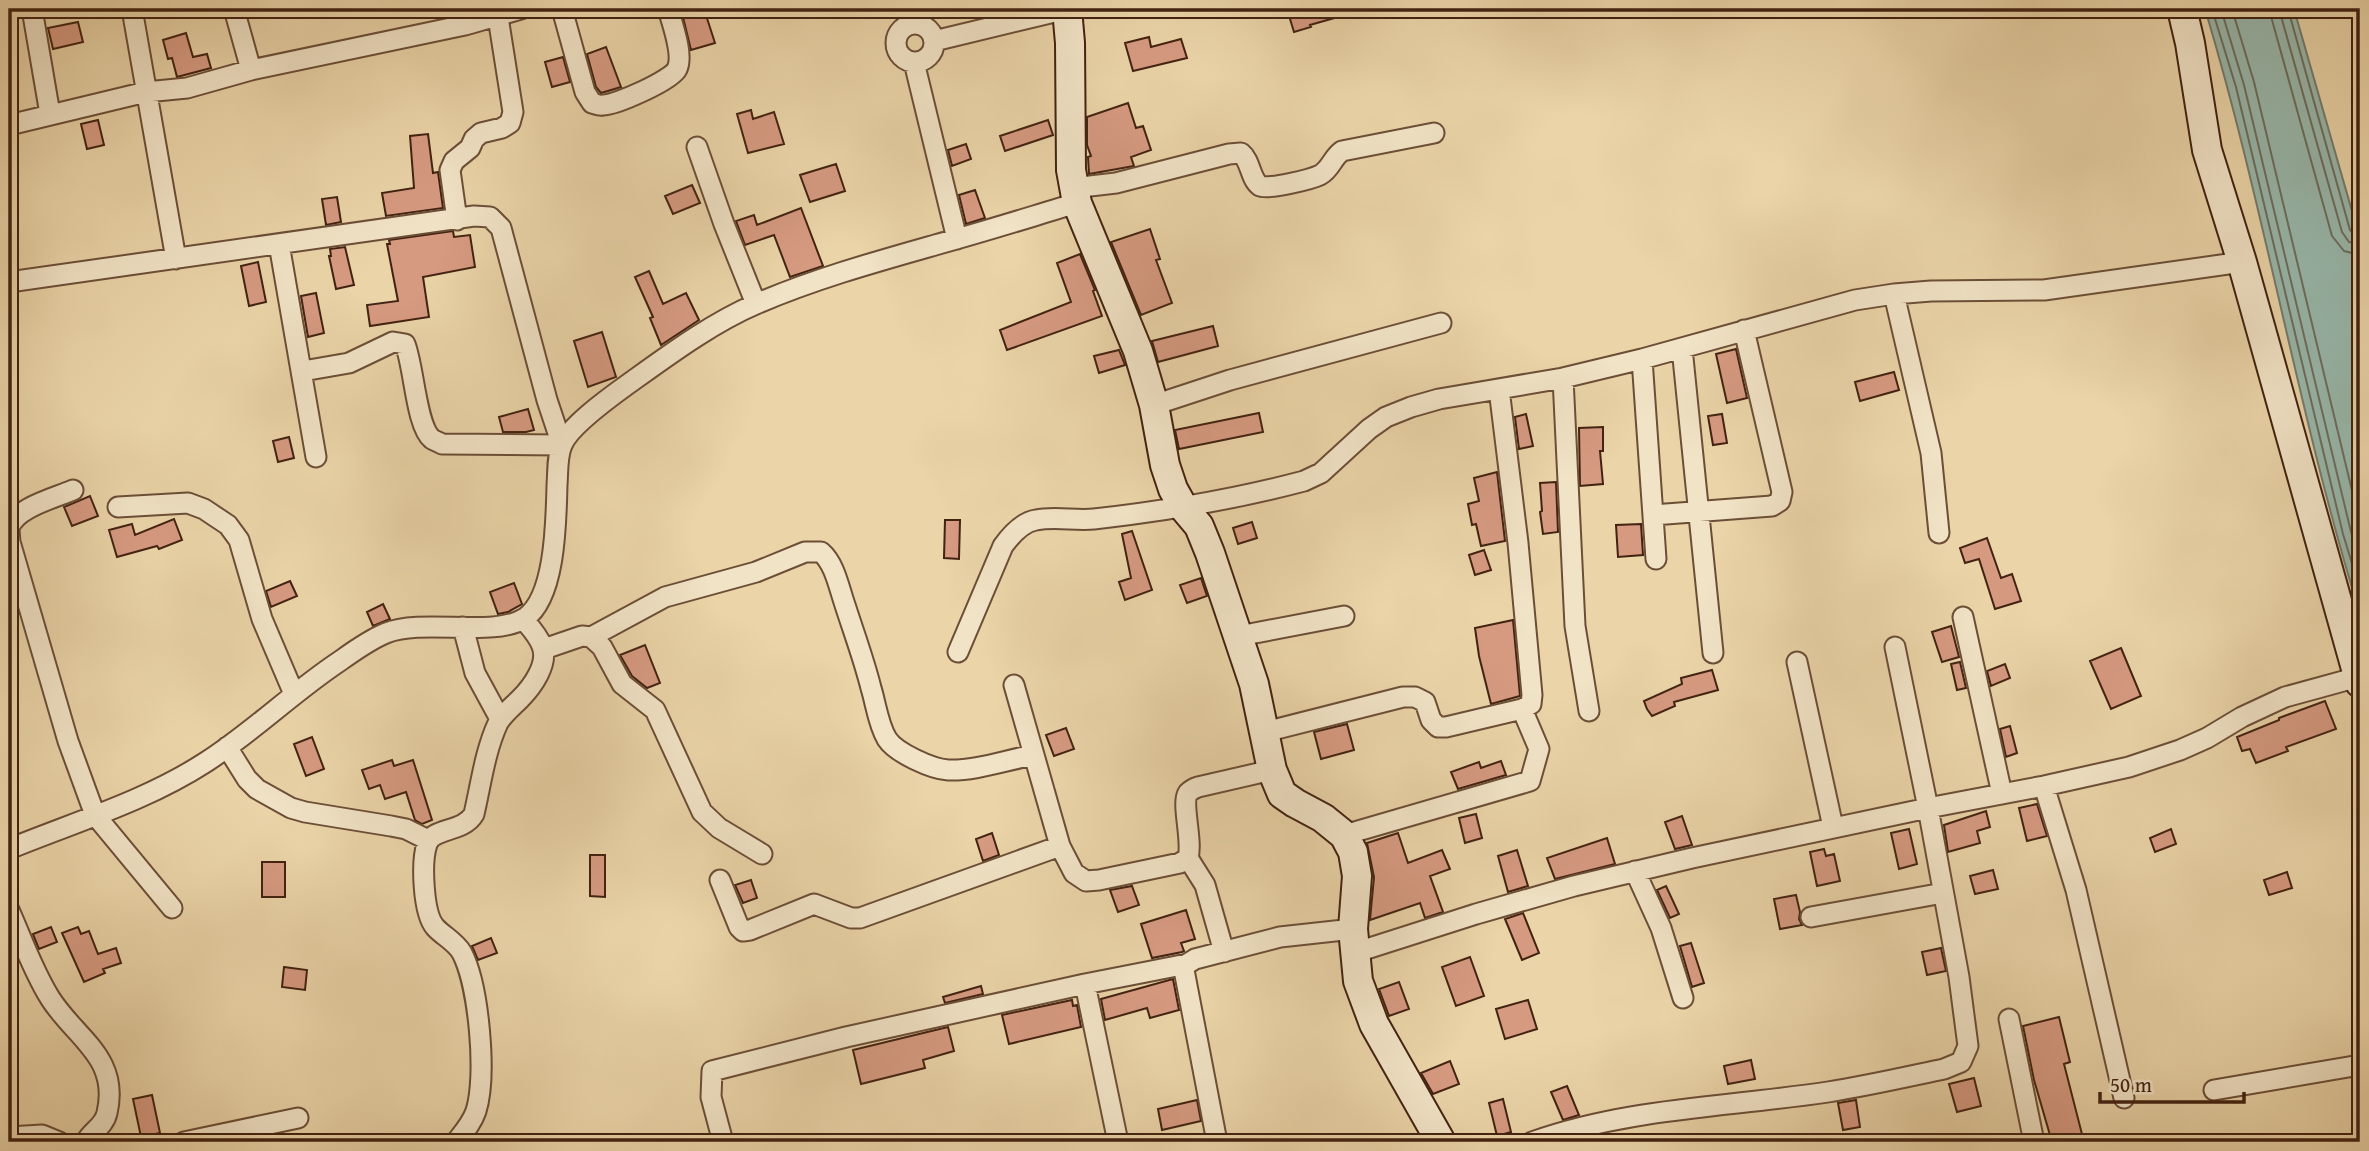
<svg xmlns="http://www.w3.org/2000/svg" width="2369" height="1151" font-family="'Gentium Book Plus',serif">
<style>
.water{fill:#98b8ac;stroke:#767c6e;stroke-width:2}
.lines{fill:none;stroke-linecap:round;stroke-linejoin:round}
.shore{stroke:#6d6d5e;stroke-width:2}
.building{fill:#d69a81;stroke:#422211;stroke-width:2}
.street-casing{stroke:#6c4e37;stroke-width:23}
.secondary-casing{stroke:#422211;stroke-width:32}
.street{stroke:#f1e3c6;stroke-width:19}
.secondary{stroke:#f1e3c6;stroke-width:28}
</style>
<rect width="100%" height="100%" fill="#ead4a8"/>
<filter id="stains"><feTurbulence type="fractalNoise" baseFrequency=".00286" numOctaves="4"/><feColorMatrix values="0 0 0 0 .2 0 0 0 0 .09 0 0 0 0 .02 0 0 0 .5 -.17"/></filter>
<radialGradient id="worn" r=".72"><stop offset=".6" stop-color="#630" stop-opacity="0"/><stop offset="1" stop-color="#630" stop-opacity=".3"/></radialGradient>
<path class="water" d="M2205,9H2294L2360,239V614C2298,415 2265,208 2205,9Z"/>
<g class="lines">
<path class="shore" d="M2212,9L2236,87L2343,534L2360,590
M2221,9L2244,85L2351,532L2360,561
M2232,9L2254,82L2360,524
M2269,9L2332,236L2344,251L2360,255
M2279,9L2342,232L2349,242L2360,244
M2288,9L2350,230L2354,234L2360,235"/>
</g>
<path class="building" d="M681,9H704L715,43L691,50Z
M1287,9H1351L1352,13L1310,25L1311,27L1294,32Z
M78,22L83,42L53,49L48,28Z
M186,33L193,57L207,54L211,68L177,77L172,58L168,59L163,40Z
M1149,37L1151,47L1181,39L1187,58L1133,71L1125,43Z
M606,47L621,87L601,93L596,87L587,54Z
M563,57L570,82L552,87L545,62Z
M1128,103L1136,128L1143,126L1151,150L1131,157L1134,166L1089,174L1088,157L1091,156L1087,145V117Z
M751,110L753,119L774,112L784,144L748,153L737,114Z
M98,120L104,145L87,149L81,124Z
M1048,120L1053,135L1005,151L1000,136Z
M428,134L433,173L438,172L443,208L386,216L382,193L414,188L410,136Z
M966,144L971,159L952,166L948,150Z
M836,164L845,191L810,202L800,175Z
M692,185L700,203L673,214L665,196Z
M975,190L985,218L966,224L959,195Z
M337,197L341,222L326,225L322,199Z
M801,208L823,266L790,277L774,235L745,245L736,221L754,215L757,225Z
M1150,229L1160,259L1156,260L1172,303L1141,315L1111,242Z
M453,231L454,237L470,235L475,267L423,277L429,317L370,326L367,305L398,301L387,244H390L389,240Z
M345,247L354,285L336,289L329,256H331L330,249Z
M1080,254L1095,290L1093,291L1102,316L1007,350L1000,330L1071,302L1057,263Z
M258,262L266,302L249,306L241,266Z
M649,271L663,304L686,293L699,320L661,345L650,318L653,317L635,277Z
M316,293L324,333L308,337L301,296Z
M1213,326L1218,346L1158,362L1152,341Z
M602,332L616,377L588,387L574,341Z
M1736,349L1747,398L1727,403L1716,354Z
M1119,350L1125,365L1099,373L1094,356Z
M1894,372L1899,390L1860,401L1855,382Z
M528,409L534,430L526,432H503L499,417Z
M1259,413L1263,432L1179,449L1175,430Z
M1526,414L1533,446L1519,449L1515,417Z
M1722,414L1727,443L1713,445L1708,416Z
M1603,427V451H1600L1603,484L1580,486L1579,428Z
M289,437L294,458L278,462L273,441Z
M1497,472L1505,541L1481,546L1476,524L1472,525L1468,504L1479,501L1474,478Z
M1556,482L1558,532L1543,534L1540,512L1542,511L1540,483Z
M90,496L98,516L72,526L64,507Z
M174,519L182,540L159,549L157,546L117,557L109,530L132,524L135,535Z
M945,520H960L959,559L944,558Z
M1252,522L1257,538L1238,544L1233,528Z
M1641,524L1643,555L1618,557L1616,525Z
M1132,531L1152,590L1125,600L1119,582L1131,578L1122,534Z
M1987,538L2001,578L2012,574L2021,601L1995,609L1979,559L1965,563L1960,548Z
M1484,550L1491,570L1475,575L1469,555Z
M1201,578L1207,596L1187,603L1180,585Z
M290,581L297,596L271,607L266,591Z
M514,583L522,604L508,612L498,614L490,592Z
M383,604L390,619L373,626L367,612Z
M1513,620L1520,696L1491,704L1479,656L1475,628Z
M1951,626L1959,657L1942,662L1932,632Z
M645,645L660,683L647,688L632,676L620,655Z
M2121,648L2141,696L2111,709L2090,661Z
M1960,662L1966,688L1957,690L1951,664Z
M2005,664L2010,678L1991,686L1987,671Z
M1712,670L1718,690L1674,702L1675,706L1652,716L1647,709L1644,701L1682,684L1681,678Z
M2325,701L2336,729L2286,747L2288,751L2256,763L2250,749L2242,751L2237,737L2279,720V718Z
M1347,724L1354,750L1321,759L1314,732Z
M2010,726L2017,753L2006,757L2000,729Z
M1066,728L1074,749L1054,756L1046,735Z
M312,737L324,769L306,776L294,744Z
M392,760L394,766L413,760L432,820L422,824L415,820L406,792L385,799L380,785L369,789L362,770Z
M1501,761L1506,775L1458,789L1451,772L1479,762L1481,768Z
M2037,804L2047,836L2027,841L2019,808Z
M1986,811L1990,827L1977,831L1980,843L1948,852L1944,825Z
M1476,814L1482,838L1465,843L1459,818Z
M1682,816L1692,845L1675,849L1665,822Z
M1909,829L1917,864L1899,869L1891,833Z
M2171,829L2176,844L2155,852L2150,838Z
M992,833L999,855L983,861L976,839Z
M1398,833L1408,863L1442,850L1450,869L1430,876L1443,912L1425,918L1420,903L1370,920L1374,877L1367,843Z
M1607,838L1615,864L1555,879L1547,858Z
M1824,849L1826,856L1834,854L1840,881L1817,886L1810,852Z
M1517,850L1528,886L1508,892L1498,856Z
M590,855H605V897L590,896Z
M262,862H285V897H262Z
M1993,870L1998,889L1975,894L1970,876Z
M2287,872L2292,888L2269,895L2264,880Z
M751,880L757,898L743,903L735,885Z
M1132,886L1139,905L1118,912L1110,890Z
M1666,886L1679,914L1670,918L1657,890Z
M1796,895L1800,912L1799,919L1802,925L1780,929L1774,899Z
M1186,910L1195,939L1181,943L1184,951L1182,952L1152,958L1141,924Z
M1523,913L1539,953L1522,960L1505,919Z
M51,927L57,942L39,949L33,934Z
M78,927L81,934L89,931L98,954L116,948L121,963L103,969L105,973L84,982L62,933Z
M491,938L497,953L478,960L472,946Z
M1691,943L1704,983L1692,987L1680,946Z
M1941,948L1946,971L1927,975L1922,952Z
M1470,957L1484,996L1456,1006L1442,967Z
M284,967L307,970L305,990L282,987Z
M1173,979L1179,1010L1150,1018L1147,1008L1105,1020L1101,999Z
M1399,982L1409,1009L1389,1016L1379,989Z
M981,986L983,994L945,1003L943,997Z
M1072,1000L1073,1006L1077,1005L1081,1027L1009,1044L1002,1015Z
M1528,1000L1537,1029L1505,1039L1496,1009Z
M2059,1017L2070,1062L2064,1064L2084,1142H2052L2034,1080L2023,1026Z
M948,1027L954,1051L923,1060L925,1068L861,1084L853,1050Z
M1751,1060L1755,1079L1728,1084L1724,1066Z
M1450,1061L1459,1084L1433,1094L1421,1073Z
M1974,1078L1981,1106L1957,1112L1949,1084Z
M1567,1086L1579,1115L1563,1120L1551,1092Z
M152,1095L160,1133L141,1137L133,1099Z
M1503,1099L1511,1132L1497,1136L1489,1103Z
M1197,1100L1201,1121L1162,1130L1158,1109Z
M1856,1100L1860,1127L1843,1130L1838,1103Z"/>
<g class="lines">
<defs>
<path id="street" d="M32,9L50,114
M132,9L176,259
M234,9L251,70
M562,9L585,92L592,103C596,104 599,106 603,105C616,105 672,80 677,69C684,55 672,23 668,9
M896 43a19 19 0 1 1 38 0a19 19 0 1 1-38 0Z
M934,41L1067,9
M914,62L957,239
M9,125L146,92L187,88L251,70L465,25L521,9
M697,147L724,224L756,304
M1073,188L1116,183L1229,154L1241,153C1251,161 1250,179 1260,186C1268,190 1312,179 1320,175C1331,169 1332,158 1342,151L1434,133
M457,220L450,170L454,161L470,148L474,139L481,133L502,128L510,123L513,112L498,17
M279,244L316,457
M9,282L474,216L490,217L501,228L547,400L562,445L442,444C439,442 435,441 432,439C416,426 414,366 405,344L393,342L349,363L303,371
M1894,294L1931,453L1939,533
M1682,348L1713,653
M1642,359L1656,559
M1563,378L1575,626L1589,711
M1154,405L1230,380L1441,323
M118,507L188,503L204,509L228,525L239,540L262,619L294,694
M1653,515L1772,506L1780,501L1782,492L1744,330
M9,529C14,508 55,498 73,490
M9,530L10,542L68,741L95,815L172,908
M1963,617L2002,794
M463,627L475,673L500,719
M1239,636L1344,616
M591,637L665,597L756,572L805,552H821C835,564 839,588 845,605C854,633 864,660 871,688C876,704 878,724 887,739C896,753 932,769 948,770C976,771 1006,760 1034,755
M544,649L582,636L591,637L602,647L622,684L655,710L702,812L719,828L762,854
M958,652L1003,546C1011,535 1023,522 1036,520C1055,516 1075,521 1094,519C1165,511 1236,499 1304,481L1321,473L1369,429L1386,417L1411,407L1439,399L1563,378L1642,359L1855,300L1894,294L1931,291L2044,290L2242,262
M1797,662L1833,827
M1014,685L1060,846L1074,873L1086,881L1099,880L1180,863L1188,858C1193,841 1181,803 1188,793C1190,791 1195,788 1198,787L1272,770
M1265,732L1403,697H1415L1425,702L1431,720L1438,727H1446L1522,709L1531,704L1532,695L1518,543L1499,389
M227,747L247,779L257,789L291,808L305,812L391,826L406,829L428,840
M2044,786L2076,890L2124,1098
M1344,835L1530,781L1539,749L1522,709
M9,849C75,822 146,801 206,762C253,732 293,692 340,661C354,651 369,640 386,633C424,618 494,638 525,618C556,597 556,519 557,485C558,472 557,456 562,445C570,425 613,395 631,382C670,354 712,323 756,304C814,279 875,262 935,245C983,232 1030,217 1077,203
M1188,858L1205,885L1224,952
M1635,871L1661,928L1683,998
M720,880L739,927L743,931L750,930L814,904L851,918H860L1060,846
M9,910C22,939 33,971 50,998C75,1038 120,1057 107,1113C104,1127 91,1131 86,1142
M1811,917L1943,893
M1354,953L1476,914L1574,886L1692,858L1928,808L2044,786L2129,767L2180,750L2207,738L2242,717L2285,697L2358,677
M1085,984L1118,1142
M2009,1019L2034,1142
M2214,1090L2360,1065
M9,1137L42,1135L59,1142
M184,1142L298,1118
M456,1142C464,1132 472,1123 476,1111C487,1076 479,986 462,953C456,942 443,936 435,927C423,913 421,862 427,844C433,827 463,833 474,814C481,784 485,751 498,723C503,714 513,706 520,699C532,687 549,664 542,646C538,635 530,627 523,619
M723,1142L711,1097L712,1071L846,1037L1085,984L1187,964
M1217,1142L1184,970L1187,964L1195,959L1280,937L1353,929
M1532,1142C1627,1108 1728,1107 1828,1092C1867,1086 1906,1077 1944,1069L1961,1062L1968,1046L1959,977L1928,808L1895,647"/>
<path id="secondary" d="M1067,9L1070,43L1071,170L1077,203L1138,351L1154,405L1165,465L1173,489L1183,507L1199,526L1210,553L1254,684L1272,770L1282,794L1295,803L1323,818L1344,835L1353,852L1357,876L1353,929L1358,981L1374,1024L1441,1142
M2182,9L2190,43L2207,150L2242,262L2360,683"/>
</defs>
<use href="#street" class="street-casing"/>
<use href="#secondary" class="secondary-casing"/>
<use href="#street" class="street"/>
<use href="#secondary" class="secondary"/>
</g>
<rect width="2369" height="1151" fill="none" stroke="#ead4a8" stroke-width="35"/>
<rect x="10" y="10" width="2348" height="1130" fill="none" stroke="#422211" stroke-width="3.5"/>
<rect x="18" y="18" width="2334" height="1116" fill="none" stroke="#422211" stroke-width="2"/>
<path d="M2100 1092v10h144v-10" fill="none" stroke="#422211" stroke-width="3.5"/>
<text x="2110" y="1092" font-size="21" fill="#422211" stroke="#f1e3c6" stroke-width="5" paint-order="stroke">50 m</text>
<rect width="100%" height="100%" filter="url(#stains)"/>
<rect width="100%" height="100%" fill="url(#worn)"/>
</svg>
